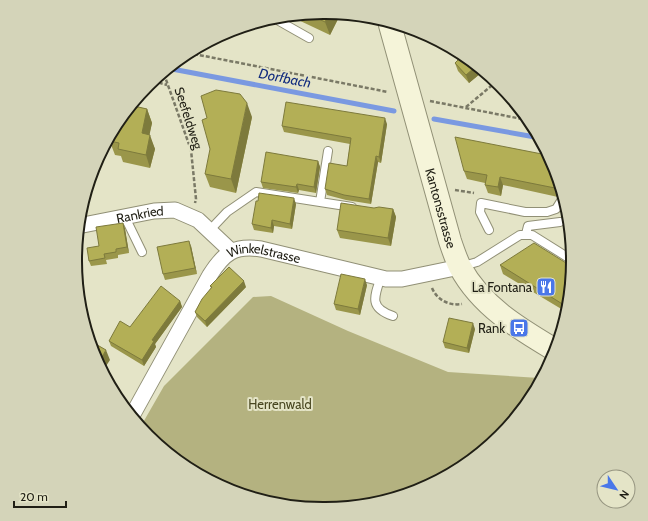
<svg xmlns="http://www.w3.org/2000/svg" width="648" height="521" font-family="Cabin,sans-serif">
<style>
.green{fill:#b4b280}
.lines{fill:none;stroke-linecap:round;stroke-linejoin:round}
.stream{stroke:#7a99e1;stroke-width:5}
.service-casing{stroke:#919076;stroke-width:10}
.minor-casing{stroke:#919076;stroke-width:17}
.secondary-casing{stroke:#919076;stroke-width:24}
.path{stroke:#7a7966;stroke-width:2.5;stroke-dasharray:4 2;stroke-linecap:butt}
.service{stroke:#fff;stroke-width:8}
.minor{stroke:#fff;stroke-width:15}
.secondary{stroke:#f5f4d9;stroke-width:22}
.wall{fill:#9a964a}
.shaded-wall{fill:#7d7a3c}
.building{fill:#b3af56;stroke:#7d7a3c}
.labels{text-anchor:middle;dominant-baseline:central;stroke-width:4;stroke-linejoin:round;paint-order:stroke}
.street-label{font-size:13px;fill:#201f15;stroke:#e4e4c7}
.poi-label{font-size:13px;fill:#201f15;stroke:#e4e4c7;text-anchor:end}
.park-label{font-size:13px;fill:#484620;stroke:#e4e4c7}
.water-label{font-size:14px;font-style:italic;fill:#122c7e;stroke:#e4e4c7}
.rim{fill:none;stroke:#201f15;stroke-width:2}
</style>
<rect width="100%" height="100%" fill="#e4e4c7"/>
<path class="green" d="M271,296L348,331L448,372L539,378L500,436L419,490L324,509L229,490L148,436L141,426L164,386L253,297Z"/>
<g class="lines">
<path class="stream" d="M172,69L394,111
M434,119L535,137"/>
<defs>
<path id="service" d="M279,21L309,38
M320,202L328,151
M125,217L142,252
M489,230L480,212L481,203L525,212H547L556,209L561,201
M209,231L227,212L256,192L352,207
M526,234L528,226L560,222
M460,267L477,262L520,235H532L572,260
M381,277C374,297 369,308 393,316"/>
<g id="minor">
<path id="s1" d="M83,225L154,211L175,210L198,220L231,251"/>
<path id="s2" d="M133,414L210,275C224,253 234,245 261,249L386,279H402L460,267"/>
</g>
<g id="secondary">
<path id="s3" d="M390,25L450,241C453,250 456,259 460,267C481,306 518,328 555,350"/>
</g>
</defs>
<use href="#service" class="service-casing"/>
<use href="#minor" class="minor-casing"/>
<use href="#secondary" class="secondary-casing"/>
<path class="path" d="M194,54L388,92
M164,74L191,150L196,199L195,203
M153,81L167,85
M430,101L522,119
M466,107L496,82
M455,190L474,193
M432,288C437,300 449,306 462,304"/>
<use href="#service" class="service"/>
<use href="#minor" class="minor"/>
<use href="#secondary" class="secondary"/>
</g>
<path class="wall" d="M324,12L340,15L330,35L294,18Z
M450,52L481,73L469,83L458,71L455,63L458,60Z
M134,106L147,109L152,123L149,135L155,149L150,168L123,162L121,156L115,155L110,142Z
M252,117L236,193L210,187L205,174Z
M387,124L381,163L378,162L371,204L346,200L327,195L325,189L347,166L350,144L284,132L282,126Z
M318,161L320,167L316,193L299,190L298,193L263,188L261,182Z
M554,166L560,196L558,197L503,185L501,196L488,193L485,185V183L467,179L464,171Z
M296,204L292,229L274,226L273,233L254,230L252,224Z
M374,208L393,209L396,217L391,246L340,238L337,230Z
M123,223L125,229L129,253L118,255V258L106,260L107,264L91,266L89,261L99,246Z
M191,246L197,274L165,280L163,274Z
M500,265L571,266L563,310L503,274Z
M367,285L360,315L336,310L334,304Z
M210,286L246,287L207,327L197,317L195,312L211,288Z
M180,301L182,307L155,344L156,347L144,366L111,346L109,341Z
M475,329L469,353L445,348L443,342Z"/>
<path class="shaded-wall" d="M329,13L340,15L330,35L325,22Z
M474,68L481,73L469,83L466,75Z
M247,103L252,117L236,193L231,179Z
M147,109L152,123L147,147L142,133Z
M385,118L387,124L381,163L379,157Z
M150,135L155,149L150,168L146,155Z
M376,156L378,162L371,204L369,199Z
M318,161L320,167L316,193L314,187Z
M500,177L503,185L501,196L498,187Z
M297,184L299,190L298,193L296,187Z
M294,198L296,204L292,229L290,224Z
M393,209L396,217L391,246L388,238Z
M272,220L274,226L273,233L271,228Z
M123,223L125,229L129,253L127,247Z
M189,241L191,246L197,274L195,268Z
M365,279L367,285L360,315L358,309Z
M244,281L246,287L207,327L205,321Z
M180,301L182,307L155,344L156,347L144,366L142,360L152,340Z
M473,323L475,329L469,353L467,348Z
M106,350L110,360L104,369L99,362Z"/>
<path class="building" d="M324,12L329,13L325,22L311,15Z
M460,58L474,68L466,75L455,63Z
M216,90L240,94L247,103L231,179L205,174L210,149L202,120L207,118L201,96Z
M286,102L385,118L379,157L376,156L369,199L344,195L325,189L329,163L347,166L351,138L282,126Z
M134,106L147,109L142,133L150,135L146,155L118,149L119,143L110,141Z
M455,137L547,155L554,166L558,188H555L500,177L498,187L485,185L487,175L464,171Z
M266,152L318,161L314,187L297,184L296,187L261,182Z
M259,193L294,198L290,224L272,220L271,228L252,224L256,201H258Z
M341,203L374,208L379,207L393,209L388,238L337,230Z
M123,223L127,247L116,249V252L104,254L105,258L89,261L87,248L99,246L96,227Z
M189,241L195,268L163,274L157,247Z
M534,243L571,266L564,305L500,265Z
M229,267L244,281L205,321L195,312L202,299L212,287L210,286Z
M341,274L365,279L358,309L334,304Z
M161,286L180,301L152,340L154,341L142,360L109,341L120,321L130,327Z
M449,318L473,323L467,348L443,342Z
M92,342L106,350L99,362L94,355Z"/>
<defs>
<symbol id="restaurant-square" viewBox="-11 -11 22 22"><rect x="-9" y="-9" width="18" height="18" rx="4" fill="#4a77e9" stroke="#e4e4c7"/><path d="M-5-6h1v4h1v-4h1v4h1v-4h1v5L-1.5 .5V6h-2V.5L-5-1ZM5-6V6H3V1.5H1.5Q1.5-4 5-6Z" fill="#fff"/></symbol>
<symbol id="bus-square" viewBox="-11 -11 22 22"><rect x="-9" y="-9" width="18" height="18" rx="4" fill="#4a77e9" stroke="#e4e4c7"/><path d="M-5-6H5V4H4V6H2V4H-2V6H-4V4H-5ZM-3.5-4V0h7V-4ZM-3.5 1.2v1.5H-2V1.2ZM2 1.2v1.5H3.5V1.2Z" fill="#fff"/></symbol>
</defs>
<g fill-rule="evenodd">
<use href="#restaurant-square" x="535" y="276" width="22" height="22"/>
<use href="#bus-square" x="508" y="317" width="22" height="22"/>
</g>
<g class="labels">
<g class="street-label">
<text transform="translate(189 118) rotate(72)">Seefeldweg</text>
<text stroke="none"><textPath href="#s3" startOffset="190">Kantonsstrasse</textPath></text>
<text stroke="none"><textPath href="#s1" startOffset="58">Rankried</textPath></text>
<text stroke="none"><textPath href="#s2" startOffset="224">Winkelstrasse</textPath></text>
</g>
<g class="poi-label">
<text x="532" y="287">La Fontana</text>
<text x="505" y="328">Rank</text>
</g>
<g class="park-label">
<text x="280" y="404">Herrenwald</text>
</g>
<g class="water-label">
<text transform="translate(285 78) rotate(11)">Dorfbach</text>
</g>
</g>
<path d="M0 0H648V521H0ZM323 19H325A241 241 0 0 1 566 260V261A241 241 0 0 1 325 502H323A241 241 0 0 1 82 261V260A241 241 0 0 1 323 19Z" fill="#d4d4b9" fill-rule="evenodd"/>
<path class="rim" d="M323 19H325A241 241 0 0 1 566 260V261A241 241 0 0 1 325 502H323A241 241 0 0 1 82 261V260A241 241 0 0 1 323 19Z"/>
<g transform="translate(616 489) rotate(125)"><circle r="19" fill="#e4e4c7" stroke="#969580"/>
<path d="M0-3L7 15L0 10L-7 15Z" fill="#4a77e9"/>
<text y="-6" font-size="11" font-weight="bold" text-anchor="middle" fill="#201f15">N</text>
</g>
<path d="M14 501v6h52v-6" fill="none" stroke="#201f15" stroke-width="2"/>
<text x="20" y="501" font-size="12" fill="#201f15" stroke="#e4e4c7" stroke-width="3" paint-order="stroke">20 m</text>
</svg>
